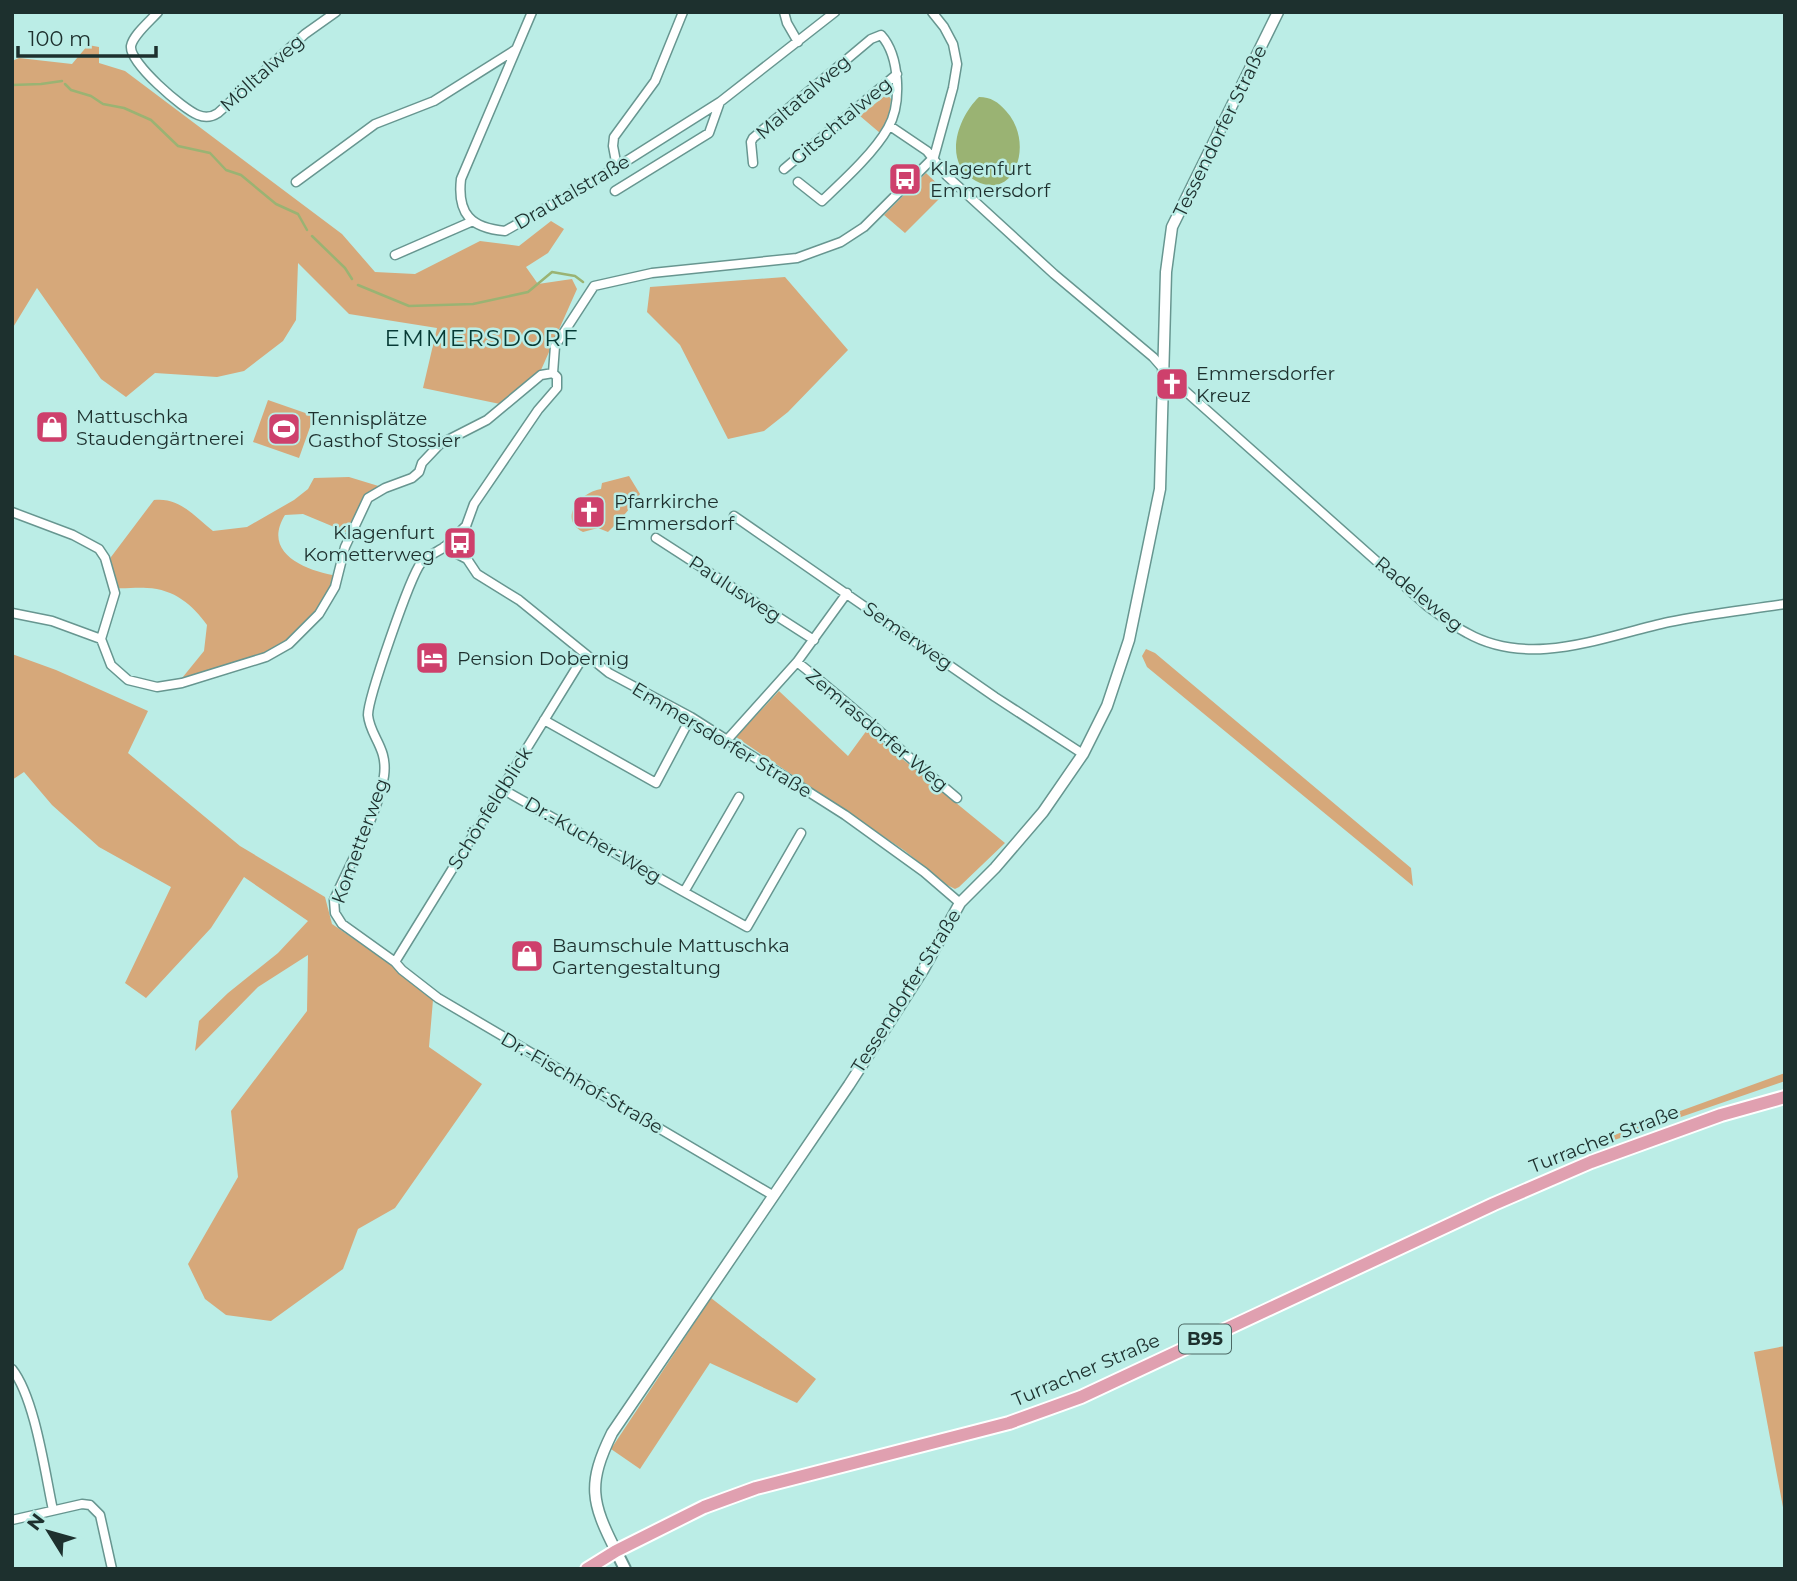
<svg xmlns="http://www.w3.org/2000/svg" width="1797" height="1581" font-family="Montserrat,sans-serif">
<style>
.green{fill:#d6a87a}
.water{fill:#9ab373}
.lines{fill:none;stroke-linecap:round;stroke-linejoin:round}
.stream{stroke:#9ab373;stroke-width:2.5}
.minor-casing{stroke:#679690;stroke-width:11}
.tertiary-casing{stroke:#679690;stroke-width:13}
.secondary-casing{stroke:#679690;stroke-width:14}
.primary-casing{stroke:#fff;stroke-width:16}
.minor{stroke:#fff;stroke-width:8}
.tertiary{stroke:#fff;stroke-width:10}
.secondary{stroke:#fff;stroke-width:10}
.primary{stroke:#e0a0b0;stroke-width:12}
.labels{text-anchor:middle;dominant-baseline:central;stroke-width:5;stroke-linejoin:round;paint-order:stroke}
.shield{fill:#bbede6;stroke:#4c6965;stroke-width:2}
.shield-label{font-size:18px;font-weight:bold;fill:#1d302e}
.street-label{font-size:19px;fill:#1d302e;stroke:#bbede6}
.poi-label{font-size:19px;fill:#1d302e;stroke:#bbede6;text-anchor:start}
.quarter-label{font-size:23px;letter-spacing:2px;fill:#063a35;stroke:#bbede6}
</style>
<rect width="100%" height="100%" fill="#bbede6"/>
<path class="green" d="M88,45L99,47V63L125,71L342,234L375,272L415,274L480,241L519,246L551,221L564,229L548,253L526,267L538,284L572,279L577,289L541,370L500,404L423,388L437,328L349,314L298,263L296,320L283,341L244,371L217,377L155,373L126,397L101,379L37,288L12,329V61L19,58L72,64Z
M887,94L891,99L889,115L880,133L860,116Z
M926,173L946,192L905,233L884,215Z
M785,277L848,350L788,412L764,431L728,439L680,345L647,312L650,287Z
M268,400L314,416L299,458L253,442Z
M629,476L640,494C631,508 620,520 608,532L598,528L583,532C557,518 581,492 601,489L602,483Z
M349,477L385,488C367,499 360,516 351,534L303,514L285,515C261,554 307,571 337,576L313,621L284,647L178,683L204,651L207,625C193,605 174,589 147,588C136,587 125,589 113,588L108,568L111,557L154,500C180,497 194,516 213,531L247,527L294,500L308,489L314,478Z
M1146,649L1155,653L1411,868L1413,886L1147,667L1142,656Z
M12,654L56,670L148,711L128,753L240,846L325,897L332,924L391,964L433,1000L429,1047L482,1084L395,1208L358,1229L343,1269L271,1321L226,1315L205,1299L188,1264L238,1177L231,1111L307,1011L308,955L258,987L195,1051L199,1021L228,993L278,953L308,921L244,877L211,928L146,998L125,983L171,887L99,847L52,805L24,772L12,780Z
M779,691L848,756L867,730L1005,843L959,887L955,889L947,885L905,851L736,737Z
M1785,1073V1081L1597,1146L1595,1142Z
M711,1298L816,1379L797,1403L710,1363L640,1469L611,1449Z
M1785,1346V1518L1754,1352Z"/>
<path class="water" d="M979,97C991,97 998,102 1006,111C1035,142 1015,202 976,181C942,164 957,118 979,97Z"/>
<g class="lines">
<path class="stream" d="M65,84L71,90L91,96L103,104L124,108L151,120L178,146L210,153L226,170L241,175L276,204L298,214L307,230
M12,85L41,84L62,81
M312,236L345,268L352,279
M358,285L409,306L473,304L528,292L552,272L575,276L583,282"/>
<defs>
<path id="minor" d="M158,12C150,21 133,35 131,46C129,63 183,109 198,115C205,118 212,117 218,113L305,34L336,12
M532,12L461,179C457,214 471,228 505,231L617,167L720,102L835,12
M784,12L787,23L798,42
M890,126L927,151L947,176L1054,274L1153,357L1174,381L1427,606C1440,615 1453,626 1467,633C1531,669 1604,636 1669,622C1707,614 1746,610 1785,604
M753,163L751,142L753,138L871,39L881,35C900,56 902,104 888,128C874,153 843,181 822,201L798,182
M617,167L613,146L614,137L655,81L683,12
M784,169L897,74
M296,182L375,124L434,101L515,50
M615,191L709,133L720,102
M395,255L473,221
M553,373L557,377V388L538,410L474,504L466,526L465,544L467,559L477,574L519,600L609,673L691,717L845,815L924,872L960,903
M553,373L555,346L594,286L652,273L797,258L841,242L864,227L934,157L953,88L957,64L953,44L944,27L932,12
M12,512L73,535L99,549L105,558L115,593L101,639L111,665L128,680L157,687L182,683L266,657L289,644L319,614L335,587L345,547L368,498L385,488L412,478L419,472L422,463L440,444L487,420L541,375L553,373
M734,516L995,697L1083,754
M466,526C458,533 451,542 443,548C435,553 427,556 421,563C410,577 368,698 368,715C370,737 388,747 384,776C379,811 349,866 334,900L335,913L342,924L395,962L402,970L438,998L774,1196
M656,538L814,640
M444,547L467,559
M12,613L52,621L101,639
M797,662C852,705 903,753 957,798
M544,720L656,783L691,717
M727,740L797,662L847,593
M502,789L684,892L739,797
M684,892L747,927L801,833
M395,962L585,654
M12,1369C35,1398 45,1473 53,1510
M12,1520L82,1504L90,1505L100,1515L112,1569"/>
<path id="tertiary" d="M616,1551C591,1502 587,1484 612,1433L849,1085L923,970L960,903L995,868L1043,812L1083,754L1107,706L1129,640L1160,489L1166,272L1172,227L1278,12"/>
<path id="secondary" d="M616,1551L625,1569"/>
<path id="primary" d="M587,1569L616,1551L704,1507L756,1488L1009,1423L1081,1397L1494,1204L1591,1162L1721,1115L1785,1097"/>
</defs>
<use href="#minor" class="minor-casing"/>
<use href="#tertiary" class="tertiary-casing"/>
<use href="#secondary" class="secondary-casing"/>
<use href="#primary" class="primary-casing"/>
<use href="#minor" class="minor"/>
<use href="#tertiary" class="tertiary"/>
<use href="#secondary" class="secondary"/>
<use href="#primary" class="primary"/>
</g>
<defs>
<symbol id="bus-square" viewBox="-11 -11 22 22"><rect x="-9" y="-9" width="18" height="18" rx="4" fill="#ce406c" stroke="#bbede6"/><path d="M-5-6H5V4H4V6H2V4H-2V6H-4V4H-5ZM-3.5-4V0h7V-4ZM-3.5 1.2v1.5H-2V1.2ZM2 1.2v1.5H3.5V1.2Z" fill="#fff"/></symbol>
<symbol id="church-square" viewBox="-11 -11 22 22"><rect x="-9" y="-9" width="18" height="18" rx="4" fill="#ce406c" stroke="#bbede6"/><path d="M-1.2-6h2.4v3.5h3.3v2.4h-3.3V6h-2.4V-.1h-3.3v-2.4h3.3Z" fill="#fff"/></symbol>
<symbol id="shop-square" viewBox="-11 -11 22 22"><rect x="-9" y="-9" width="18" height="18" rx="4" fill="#ce406c" stroke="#bbede6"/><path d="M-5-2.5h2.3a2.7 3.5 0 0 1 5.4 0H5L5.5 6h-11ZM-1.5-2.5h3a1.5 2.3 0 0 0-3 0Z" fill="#fff"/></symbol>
<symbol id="stadium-square" viewBox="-11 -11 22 22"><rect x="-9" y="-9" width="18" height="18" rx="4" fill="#ce406c" stroke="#bbede6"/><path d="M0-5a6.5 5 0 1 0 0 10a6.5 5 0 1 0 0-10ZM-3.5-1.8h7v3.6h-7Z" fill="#fff"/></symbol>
<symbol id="hotel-square" viewBox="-11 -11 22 22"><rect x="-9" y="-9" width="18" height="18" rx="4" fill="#ce406c" stroke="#bbede6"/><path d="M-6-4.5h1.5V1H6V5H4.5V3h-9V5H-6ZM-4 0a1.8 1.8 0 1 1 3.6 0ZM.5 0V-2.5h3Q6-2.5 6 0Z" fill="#fff"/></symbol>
</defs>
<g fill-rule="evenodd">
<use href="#bus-square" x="886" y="160" width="38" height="38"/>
<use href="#church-square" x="1153" y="365" width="38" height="38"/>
<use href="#shop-square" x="33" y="408" width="38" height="38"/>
<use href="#stadium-square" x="265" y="410" width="38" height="38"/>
<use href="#church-square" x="570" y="493" width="38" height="38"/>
<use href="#bus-square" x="441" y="524" width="38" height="38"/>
<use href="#hotel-square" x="413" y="639" width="38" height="38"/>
<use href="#shop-square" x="508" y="937" width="38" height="38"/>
</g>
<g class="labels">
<rect class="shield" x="1179" y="1324.5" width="52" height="29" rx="5"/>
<g class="shield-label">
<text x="1205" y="1339">B95</text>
</g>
<g class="street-label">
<text transform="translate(262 73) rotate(-42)">Mölltalweg</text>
<text transform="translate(803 97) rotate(-41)">Maltatalweg</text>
<text transform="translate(841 121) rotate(-40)">Gitschtalweg</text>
<text transform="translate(1220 131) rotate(-64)">Tessendorfer Straße</text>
<text transform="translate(572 192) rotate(-30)">Drautalstraße</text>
<text transform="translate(735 589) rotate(33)">Paulusweg</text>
<text transform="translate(1419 594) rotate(39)">Radeleweg</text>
<text transform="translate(908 636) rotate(35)">Semerweg</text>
<text transform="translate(877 730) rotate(40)">Zemrasdorfer Weg</text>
<text transform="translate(722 740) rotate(31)">Emmersdorfer Straße</text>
<text transform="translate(490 808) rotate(-58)">Schönfeldblick</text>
<text transform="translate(593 840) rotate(30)">Dr.-Kucher-Weg</text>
<text transform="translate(360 841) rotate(-70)">Kometterweg</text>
<text transform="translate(906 991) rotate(-58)">Tessendorfer Straße</text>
<text transform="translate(582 1083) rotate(30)">Dr.-Fischhof-Straße</text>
<text transform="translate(1604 1139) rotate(-21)">Turracher Straße</text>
<text transform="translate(1086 1370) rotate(-23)">Turracher Straße</text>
</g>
<g class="poi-label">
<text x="930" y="168">Klagenfurt<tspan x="930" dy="22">Emmersdorf</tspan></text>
<text x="1196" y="373">Emmersdorfer<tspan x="1196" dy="22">Kreuz</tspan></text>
<text x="76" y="416">Mattuschka<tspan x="76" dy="22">Staudengärtnerei</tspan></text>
<text x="308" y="418">Tennisplätze<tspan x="308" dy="22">Gasthof Stossier</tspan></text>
<text x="614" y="501">Pfarrkirche<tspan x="614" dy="22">Emmersdorf</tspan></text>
<text x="435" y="532" text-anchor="end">Klagenfurt<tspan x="435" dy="22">Kometterweg</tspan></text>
<text x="457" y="658">Pension Dobernig</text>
<text x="552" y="945">Baumschule Mattuschka<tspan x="552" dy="22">Gartengestaltung</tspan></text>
</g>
<g class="quarter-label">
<text x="482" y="338">EMMERSDORF</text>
</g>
</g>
<rect width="1797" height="1581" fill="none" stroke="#1d302e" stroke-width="28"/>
<g transform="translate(49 1532) rotate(307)" stroke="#bbede6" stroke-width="5" paint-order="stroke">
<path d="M0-5L12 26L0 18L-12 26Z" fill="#1d302e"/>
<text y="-10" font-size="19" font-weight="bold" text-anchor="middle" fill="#1d302e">N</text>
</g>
<path d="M18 46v10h138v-10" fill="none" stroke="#1d302e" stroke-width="3.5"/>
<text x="28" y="46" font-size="21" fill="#1d302e" stroke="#bbede6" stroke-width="5" paint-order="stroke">100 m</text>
</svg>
